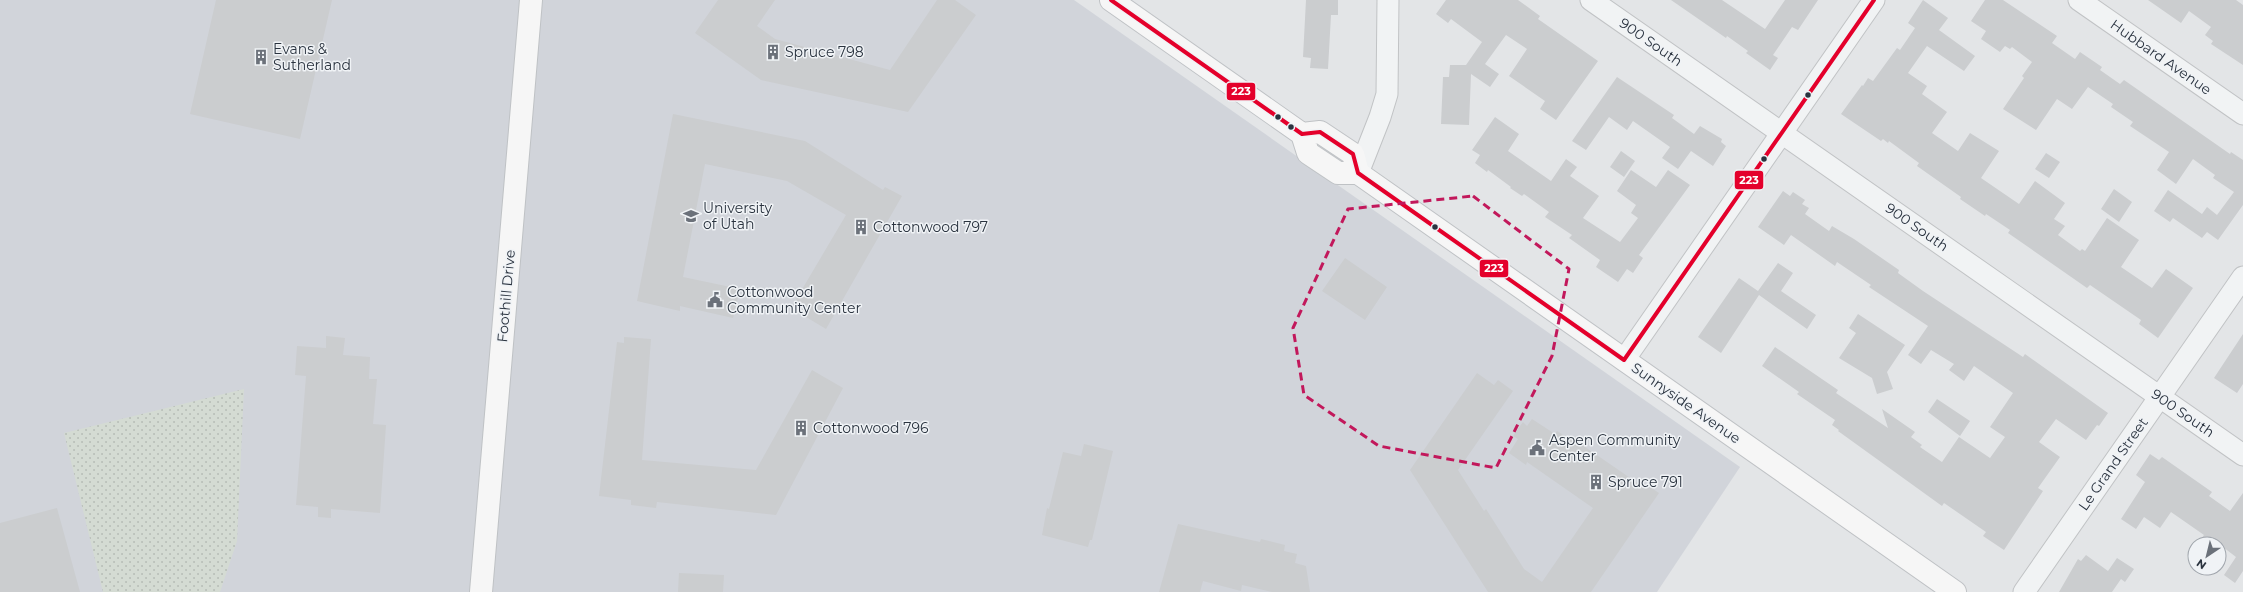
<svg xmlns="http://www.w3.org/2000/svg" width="2243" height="592" font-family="Montserrat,sans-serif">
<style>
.built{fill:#d1d4da}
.grass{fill:url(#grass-dots)}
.building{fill:#cbcdcf}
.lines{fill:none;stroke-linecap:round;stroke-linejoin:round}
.minor-casing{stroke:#c1c3c5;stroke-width:23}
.major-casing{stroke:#bfc2c5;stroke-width:24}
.minor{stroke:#f1f3f4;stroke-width:21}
.major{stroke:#f6f6f6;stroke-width:22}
.bus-1-casing{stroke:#f0f3f6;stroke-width:7}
.bus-1{stroke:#e4002b;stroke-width:4}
.marked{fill:none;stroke:#c2185b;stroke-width:3;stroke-dasharray:8 5;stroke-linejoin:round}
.bus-dot{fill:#2a333f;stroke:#f0f3f6;stroke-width:1.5}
.labels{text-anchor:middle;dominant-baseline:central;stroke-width:3;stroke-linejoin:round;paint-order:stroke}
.street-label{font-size:14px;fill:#2a333f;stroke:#f0f3f6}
.poi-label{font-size:14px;fill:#2a333f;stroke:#f0f3f6;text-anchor:start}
.line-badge{stroke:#f0f3f6;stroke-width:1.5}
.badge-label{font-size:11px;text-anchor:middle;font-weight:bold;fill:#fff}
</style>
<defs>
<pattern id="grass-dots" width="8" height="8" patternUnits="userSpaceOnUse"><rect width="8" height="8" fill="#d4dbd3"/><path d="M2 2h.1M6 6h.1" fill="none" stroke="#b6bcb6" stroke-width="1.8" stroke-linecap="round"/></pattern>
</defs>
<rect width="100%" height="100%" fill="#e3e5e7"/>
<path class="built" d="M0,0H1074L1740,467L1657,592H0Z"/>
<path class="grass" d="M244,389L237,541L220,592H103L64,433Z"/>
<path class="building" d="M216,0H332L300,139L190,114Z
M718,0H775L757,26L775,39L890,70L937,0H955L976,15L908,112L761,80L695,33Z
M1306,0H1338V15H1331L1328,69L1310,68L1311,58L1303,57Z
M1446,0H1518L1540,16L1538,19L1598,61L1556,120L1540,109L1545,101L1509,76L1527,49L1506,35L1485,64L1499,74L1490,87L1471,74L1469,125L1441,124L1443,77H1449L1450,65H1466L1482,42L1451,19L1448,23L1436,14Z
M1671,0H1722L1765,29L1785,0H1818L1798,30L1792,27L1773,55L1778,58L1770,70L1746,53L1748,51L1727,36L1726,38Z
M1923,0L1948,18L1939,30L1975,56L1964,71L1927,46L1908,73L1927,86L1922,94L1947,112L1932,133L1958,151L1970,133L1999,151L1981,178L2019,204L2035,181L2065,203L2054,219L2065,226L2058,235L2080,251L2082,249L2085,251L2107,218L2139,240L2121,267L2152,288L2166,269L2193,288L2158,338L2139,324L2141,320L2090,285L2087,288L2008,233L2010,230L1986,214L1985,216L1960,199L1961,197L1917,166L1919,163L1889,141L1888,143L1883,139L1881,141L1841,114L1862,85L1863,86L1868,78L1873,81L1897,48L1900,50L1915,28L1908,23Z
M1985,0H2003L2057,36L2052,43L2075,59L2080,52L2102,67L2100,70L2120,84L2124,80L2230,154L2231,152L2243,160V205L2218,240L2207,232L2202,238L2173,218L2170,222L2154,211L2168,190L2202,214L2207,207L2217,215L2234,192L2213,178L2215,175L2193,159L2176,184L2157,170L2169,152L2130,126L2133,122L2111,107L2113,104L2088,87L2072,109L2057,99L2036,130L2003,109L2024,78L2022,76L2032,62L2012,47L2010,49L2005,46L2000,52L1981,39L1986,31L1971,21Z
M2148,0H2236L2243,5V65L2211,44L2213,41L2205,35L2211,27L2189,11L2181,23Z
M1617,77L1674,115L1672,118L1694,134L1700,126L1722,139L1721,142L1726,146L1713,166L1691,151L1678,169L1662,158L1670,147L1633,121L1627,130L1609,117L1586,150L1572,141Z
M673,114L805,141L883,190L885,187L902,196L826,329L791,308L846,215L787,181L705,164L683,277L740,289L733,318L680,306V311L637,301Z
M1495,117L1519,134L1508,151L1551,181L1566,159L1577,167L1570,176L1599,196L1583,218L1620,242L1638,218L1631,213L1636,205L1617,191L1631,170L1656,187L1668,170L1690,185L1639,255L1643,258L1633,273L1627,269L1618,282L1596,267L1600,260L1569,238L1572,235L1545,217L1549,212L1524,194L1522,196L1510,188L1511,187L1488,170L1487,172L1475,163L1480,155L1472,150Z
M1621,151L1635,161L1624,177L1610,167Z
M2046,153L2060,162L2049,178L2035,169Z
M2114,189L2132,202L2119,222L2101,209Z
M1783,191L1790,196L1793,192L1805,200L1802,204L1809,208L1805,214L1829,231L1832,226L1854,239L1899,270L1898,273L1923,291L2023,357L2025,354L2108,413L2099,426L2097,425L2086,440L2056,419L2039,442L2060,457L2038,488L2043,491L2004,550L1983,536L1986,532L1944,503L1942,506L1838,431L1839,430L1832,425L1835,420L1797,394L1799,392L1762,366L1775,347L1838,390L1836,393L1888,428L1882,409L1915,432L1911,437L1922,445L1920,447L1942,462L1959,437L1990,458L2005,437L1990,427L2013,393L1974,366L1964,381L1949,370L1954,364L1931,350L1921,364L1908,355L1928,326L1869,287L1871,285L1837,262L1835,266L1791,235L1784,245L1758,227Z
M1345,258L1387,287L1365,320L1322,291Z
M1778,263L1793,273L1781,291L1816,315L1807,329L1759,295L1721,353L1698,337L1739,278L1758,291Z
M1858,314L1905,345L1887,372L1893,389L1877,394L1872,378L1839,358L1856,333L1849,328Z
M2243,334V384L2237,393L2214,378Z
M326,336L345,338L343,355L370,357L369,379H377L373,424L386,425L380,513L331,509V518L318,517V507L296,505L306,376L295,375L297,346L326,348Z
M624,337L651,339L642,460L756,470L812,370L843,388L776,515L657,502L656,508L631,505V500L599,496L617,342L624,343Z
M1477,373L1494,385L1498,380L1513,391L1458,470L1484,511L1486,509L1524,569L1542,582L1593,508L1527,462L1526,465L1509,453L1518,439L1513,436L1523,422L1527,426L1532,419L1555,434L1557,431L1571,440L1572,438L1639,484L1641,481L1659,493L1591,592H1488L1410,470Z
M1937,399L1970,421L1960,436L1928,412Z
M1084,444L1113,451L1092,540H1090L1088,547L1042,535L1047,508L1049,509L1063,452L1081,456Z
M2150,454L2159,460L2162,457L2212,492L2209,496L2230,511L2243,493V571L2235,583L2224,575L2236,557L2219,544H2197L2204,535L2171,512L2160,528L2144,517L2136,529L2121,519L2145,482L2136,475Z
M57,508L80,592H0V523Z
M1178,524L1260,542L1261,539L1285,545L1284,551L1297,554L1295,563L1306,566L1310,592H1272L1242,585L1241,591L1203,581L1200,592H1159Z
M2086,555L2108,571L2117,558L2134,569L2125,582L2121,579L2112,592H2059L2078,559L2081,561Z
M679,573L724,575L723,592H678Z"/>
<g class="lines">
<defs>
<path id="minor" d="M1591,0L2243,455
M2079,0L2243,114
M1358,173L1380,117L1387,94L1388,0
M1624,360L1874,0
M2024,592L2243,277"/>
<path id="major" d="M1111,0L1302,134L1308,153L1338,173H1358L1955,592
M1302,134L1320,132L1353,154L1358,173
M481,592L531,0"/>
</defs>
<use href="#minor" class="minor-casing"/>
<use href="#major" class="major-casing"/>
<use href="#minor" class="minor"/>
<use href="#major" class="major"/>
<defs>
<path id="bus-1" d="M1111,0L1302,134L1320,132L1353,154L1358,173L1624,360
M1624,360L1874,0"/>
</defs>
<use href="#bus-1" class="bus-1-casing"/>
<use href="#bus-1" class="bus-1"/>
</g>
<path class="marked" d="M1473,196L1569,269L1552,356L1496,468L1379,446L1304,395L1293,328L1348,209Z"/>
<defs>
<symbol id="building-bare" viewBox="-9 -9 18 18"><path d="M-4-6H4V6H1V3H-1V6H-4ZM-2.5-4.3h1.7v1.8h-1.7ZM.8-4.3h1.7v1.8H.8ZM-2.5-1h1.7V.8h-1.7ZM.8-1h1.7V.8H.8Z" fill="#6b717a" stroke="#f0f3f6" stroke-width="2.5" paint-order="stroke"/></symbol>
<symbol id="university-bare" viewBox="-9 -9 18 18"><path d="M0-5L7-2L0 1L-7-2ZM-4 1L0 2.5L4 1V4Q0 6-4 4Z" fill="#6b717a" stroke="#f0f3f6" stroke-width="2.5" paint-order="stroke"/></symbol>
<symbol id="civic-bare" viewBox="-9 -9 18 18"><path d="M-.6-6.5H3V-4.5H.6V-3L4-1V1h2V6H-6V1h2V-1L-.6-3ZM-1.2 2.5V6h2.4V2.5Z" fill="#6b717a" stroke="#f0f3f6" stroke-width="2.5" paint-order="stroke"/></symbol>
</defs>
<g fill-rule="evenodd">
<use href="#building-bare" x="762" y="41" width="22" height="22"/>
<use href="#building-bare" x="250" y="46" width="22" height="22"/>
<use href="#university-bare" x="680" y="205" width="22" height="22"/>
<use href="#building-bare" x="850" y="216" width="22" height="22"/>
<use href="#civic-bare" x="704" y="289" width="22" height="22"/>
<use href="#building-bare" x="790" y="417" width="22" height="22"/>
<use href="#civic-bare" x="1526" y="437" width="22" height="22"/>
<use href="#building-bare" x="1585" y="471" width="22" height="22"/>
</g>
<g class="bus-dot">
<circle cx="1808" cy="95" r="3.5"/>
<circle cx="1278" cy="117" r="3.5"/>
<circle cx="1291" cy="127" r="3.5"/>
<circle cx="1764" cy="159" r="3.5"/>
<circle cx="1435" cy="227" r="3.5"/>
</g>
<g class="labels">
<g class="street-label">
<text transform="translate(1651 42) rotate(35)">900 South</text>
<text transform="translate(2161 57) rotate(35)">Hubbard Avenue</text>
<text transform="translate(1917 227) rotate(35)">900 South</text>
<text transform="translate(506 296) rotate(-85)">Foothill Drive</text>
<text transform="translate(1686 403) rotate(35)">Sunnyside Avenue</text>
<text transform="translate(2183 413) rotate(35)">900 South</text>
<text transform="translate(2113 464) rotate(-55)">Le Grand Street</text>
</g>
<g class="poi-label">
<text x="273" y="49">Evans &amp;<tspan x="273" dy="16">Sutherland</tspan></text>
<text x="785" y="52">Spruce 798</text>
<text x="703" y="208">University<tspan x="703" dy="16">of Utah</tspan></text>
<text x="873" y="227">Cottonwood 797</text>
<text x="727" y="292">Cottonwood<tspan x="727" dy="16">Community Center</tspan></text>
<text x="813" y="428">Cottonwood 796</text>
<text x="1549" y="440">Aspen Community<tspan x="1549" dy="16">Center</tspan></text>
<text x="1608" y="482">Spruce 791</text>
</g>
</g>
<g class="line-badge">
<rect x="1226" y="82" width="30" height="19" rx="4" fill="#e4002b"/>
<rect x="1734" y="170" width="30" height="20" rx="4" fill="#e4002b"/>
<rect x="1479" y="259" width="30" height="19" rx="4" fill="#e4002b"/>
</g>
<g class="badge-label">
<text x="1241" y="95">223</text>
<text x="1749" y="184">223</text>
<text x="1494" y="272">223</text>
</g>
<g transform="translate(2207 556) rotate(215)"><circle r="19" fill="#f0f3f6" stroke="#a1a6ad"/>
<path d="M0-3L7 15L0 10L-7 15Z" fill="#6b717a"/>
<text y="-6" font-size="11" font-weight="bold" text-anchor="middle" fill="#2a333f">N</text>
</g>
</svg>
